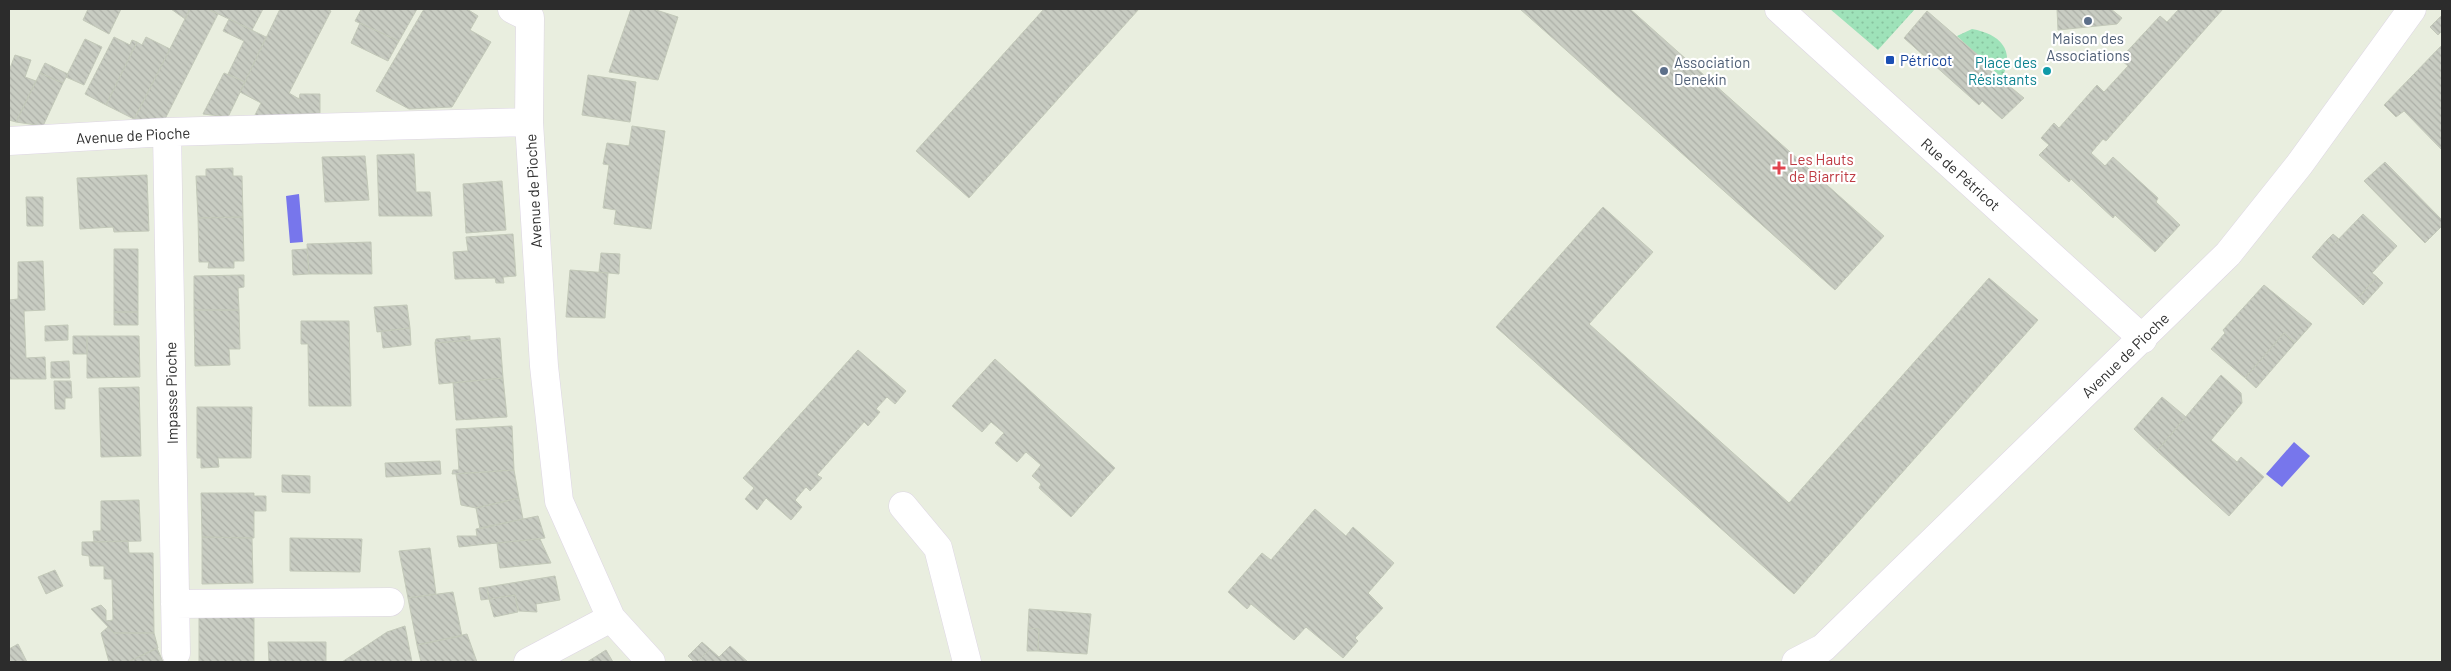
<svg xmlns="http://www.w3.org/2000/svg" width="2451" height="671" font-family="Barlow,sans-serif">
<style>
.grass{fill:url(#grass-dots)}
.water{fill:#7776ec}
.building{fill:url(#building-back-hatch);stroke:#c3c9b9}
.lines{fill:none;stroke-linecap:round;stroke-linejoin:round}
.minor-casing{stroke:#ddd5e4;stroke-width:29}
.minor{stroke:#fff;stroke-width:28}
.service-dot{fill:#5c6f8a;stroke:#fff;stroke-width:2}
.transit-dot{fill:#1a4fb4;stroke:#fff;stroke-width:2}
.culture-dot{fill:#0f9aa8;stroke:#fff;stroke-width:2}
.health-dot{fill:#e0444e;stroke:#fff;stroke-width:2}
.labels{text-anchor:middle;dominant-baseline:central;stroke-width:4.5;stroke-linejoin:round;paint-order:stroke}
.service-label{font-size:15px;fill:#4e5e75;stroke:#fff}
.transit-label{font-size:15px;fill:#164399;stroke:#fff;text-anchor:start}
.culture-label{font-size:15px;fill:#0d838f;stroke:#fff;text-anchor:end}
.street-label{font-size:15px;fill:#2c2c2c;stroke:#fff}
.health-label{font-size:15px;fill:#be3a42;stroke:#fff;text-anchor:start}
</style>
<defs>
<pattern id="grass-dots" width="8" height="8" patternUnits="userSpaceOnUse" patternTransform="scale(1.25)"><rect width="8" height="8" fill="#9ee2b9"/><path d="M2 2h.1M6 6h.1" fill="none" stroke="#88c29f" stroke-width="1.8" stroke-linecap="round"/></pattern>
<pattern id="building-back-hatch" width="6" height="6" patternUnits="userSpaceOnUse" patternTransform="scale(1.25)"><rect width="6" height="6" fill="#c8ccc2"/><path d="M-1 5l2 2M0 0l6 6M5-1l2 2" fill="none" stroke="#acafa7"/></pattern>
</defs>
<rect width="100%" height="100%" fill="#e9eedf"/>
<path class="grass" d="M1830,9H1915L1878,50Z
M1972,29C2000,34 2016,50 2002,78L1957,36Z"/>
<path class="water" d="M299,194L303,242L290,243L286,196Z
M2294,442L2310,456L2282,487L2266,474Z"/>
<path class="building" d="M88,9H121L109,34L83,20Z
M171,9H190L185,19Z
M190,9H208L218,14L164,121L133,122Z
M208,9H263L252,30Z
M280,9H326L331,11L289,93L299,99L300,94H320V113L254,117L261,103L240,92Z
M358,9H417L399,41L355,21L361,10Z
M424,9H467L478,16L470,30L491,42L452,107L409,109L376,91Z
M631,9H653L678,17L658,80L609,72Z
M1044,9H1139L969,198L916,151Z
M1520,9H1630L1884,236L1835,290Z
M2057,9H2111L2122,18L2117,24L2058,30Z
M2179,9H2223L2106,141L2103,139L2091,153L2105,166L2113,157L2158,198L2156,202L2180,225L2155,252L2115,215L2113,218L2071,179L2069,182L2039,155L2049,145L2041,138L2054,123L2059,128L2097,85L2104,92L2128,66L2120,59L2160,16L2167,22Z
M1927,11L1979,56L1976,59L2024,98L2002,119L1982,101L1979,105L1904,38Z
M2442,15V31L2438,35L2430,27Z
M229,19L266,37L245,82L228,74L244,41L223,31Z
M360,23L399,41L388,61L351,43Z
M114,37L130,45L132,40L137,42L106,105L85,94Z
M146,37L170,49L134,119L106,105L137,42L142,45Z
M85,39L102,47L84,85L66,77Z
M2442,45V150L2404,111L2396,117L2384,105Z
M15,55L31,60L25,77L36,81L16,122L9,120V71Z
M45,63L68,74L63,83L40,73Z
M40,73L63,83L43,126L16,122Z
M224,73L245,82L228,117L203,114Z
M588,75L636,82L630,122L582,115Z
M632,126L665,131L651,229L614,224L616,210L603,208L609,165L603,164L607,143L629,146Z
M414,154L416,192H430L432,216H379L377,155Z
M365,156L369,200L325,202L322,157Z
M2385,162L2442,220V226L2425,243L2364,181Z
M233,168V176H242L243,217L198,218L196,176H206V169Z
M147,175L149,231L114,232L113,227L80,229L77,178Z
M502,181L506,230L466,233L463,184Z
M26,197H43V226H27Z
M1603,207L1653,252L1589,324L1789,503L1989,278L2038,320L1794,594L1496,327Z
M2363,214L2397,246L2372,273L2377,277L2357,299L2312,257L2327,240L2332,246Z
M243,217L244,261H234V268H208L209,262H199L198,218Z
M513,234L516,276L503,277L504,283H496L495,278L455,279L453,252L468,251L466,237Z
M2333,234L2339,239L2332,246L2327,240Z
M371,242L372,274H309L307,244Z
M114,249H138V312H114Z
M307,249L309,274L293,275L292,250Z
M601,253L620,254L619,274L599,272Z
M43,261L45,310L24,311L26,358L45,357L46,379H9V300L18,299V262Z
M570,270L608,273L605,318L566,317Z
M244,275V287L238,288L239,310H194V276Z
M2377,277L2383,283L2363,305L2357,299Z
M2264,285L2312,324L2295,343L2284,333L2245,378L2211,349L2225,333L2223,330Z
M407,305L410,328L377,332L374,307Z
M194,310H239L240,349H229L230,365L195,366Z
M114,312H138V325H114Z
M301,321H349L351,406H309L308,344H301Z
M68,325V340L45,341V326Z
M410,328L411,345L383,348L381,331Z
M2284,333L2295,343L2256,388L2245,378Z
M73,336H87V354H73Z
M87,336H139L140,377L87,378Z
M470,336V340L435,343L436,339Z
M500,338L503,378L439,384L435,343Z
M858,350L906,391L895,404L887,397L876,409L880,412L868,426L864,422L817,475L822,478L810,491L806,487L795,500L802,507L791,520L766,498L757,510L745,499L754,488L743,478Z
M995,359L1115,468L1071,517L1039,488L1041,484L1032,476L1041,465L1026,452L1017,462L995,443L1004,433L991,422L982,432L952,406Z
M69,361L70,378H51V362Z
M2221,375L2241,393L2242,403L2211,440L2237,462L2241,457L2264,477L2229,516L2157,451Z
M503,378L507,417L456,420L453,383Z
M54,381H71L72,398H65V409H55Z
M139,387L141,456L101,457L99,388Z
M2162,397L2186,417L2157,451L2134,429Z
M197,407H252L251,458H218L219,467L201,468V458H197Z
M512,426L514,470L452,474L453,470H459L456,429Z
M440,461L441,474L386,477L385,463Z
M514,470L519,498L476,508L461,505L456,474Z
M282,475L310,476V493L282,492Z
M201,493H254V496H266V511H254V538L202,537Z
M519,498L523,519L480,529L476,508Z
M139,500L141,541L94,542L93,531H101V501Z
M1315,509L1346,536L1353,527L1394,563L1368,593L1383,608L1355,638L1358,641L1343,658L1306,627L1294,640L1251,604L1247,609L1228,592L1262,553L1271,560Z
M538,516L545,538L459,547L457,536H477L476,529L484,527Z
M202,537L252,538L253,583L202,584Z
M290,538L362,539L360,572L290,571Z
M540,539L551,563L500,568L497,543Z
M128,541L129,553H153L154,633H114L91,609L101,605L106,610V621L113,620L112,579H104V566H90L89,556L82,555V542Z
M430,548L436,594L408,598L399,551Z
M55,570L63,586L46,594L38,577Z
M555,576L560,600L536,604L537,612L519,611L515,595L489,599L487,587Z
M487,587L489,599L481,600L479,588Z
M453,592L462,636L417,645L408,598Z
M515,595L518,612L494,617L489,599Z
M1029,609L1091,614L1087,654L1038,651L1039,629L1028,628Z
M199,611H254V662H199Z
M405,626L412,662H342L387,632Z
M108,627L114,633H154L158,648L128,662H109L101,633Z
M1028,628L1039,629L1038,651H1027Z
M467,634L477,662H421L417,645Z
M268,642H326V662H269Z
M702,642L710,649L697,662H694L688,656Z
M18,644L27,662H9V649Z
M730,646L748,662H697L710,649L719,657Z
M157,648L163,662H128Z
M606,650L613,662H587Z"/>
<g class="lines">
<defs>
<path id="minor" d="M512,9L530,18L529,122
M1779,9L2143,339
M167,132L176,653
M9,141L167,132L529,122L544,366L559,501L611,618L651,662
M903,506L938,548L967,662
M175,604L390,602
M528,662L611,618
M1796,662L1823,648L2228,254L2299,165L2412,9"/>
</defs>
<use href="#minor" class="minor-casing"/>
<use href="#minor" class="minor"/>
</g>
<g class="service-dot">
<circle cx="2088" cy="21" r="5"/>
<circle cx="1664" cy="71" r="5"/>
</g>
<rect class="transit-dot" x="1885" y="55" width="10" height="10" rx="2.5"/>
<circle class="culture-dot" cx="2047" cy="71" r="5"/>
<path class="health-dot" d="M1776.5 160.5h5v5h5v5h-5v5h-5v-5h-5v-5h5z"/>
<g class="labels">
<g class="service-label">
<text x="2088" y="38">Maison des<tspan x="2088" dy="17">Associations</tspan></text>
<text x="1674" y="62" text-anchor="start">Association<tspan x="1674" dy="17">Denekin</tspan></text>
</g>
<g class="transit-label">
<text x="1900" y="60">Pétricot</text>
</g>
<g class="culture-label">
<text x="2037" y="62">Place des<tspan x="2037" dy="17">Résistants</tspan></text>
</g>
<g class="street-label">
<text transform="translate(133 135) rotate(-3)">Avenue de Pioche</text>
<text transform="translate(1961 174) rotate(42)">Rue de Pétricot</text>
<text transform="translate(533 191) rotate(-93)">Avenue de Pioche</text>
<text transform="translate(2125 355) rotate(-44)">Avenue de Pioche</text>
<text transform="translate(171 393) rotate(-91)">Impasse Pioche</text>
</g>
<g class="health-label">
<text x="1789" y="159">Les Hauts<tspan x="1789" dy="17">de Biarritz</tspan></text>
</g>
</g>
<rect width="2451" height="671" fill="none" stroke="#2c2c2c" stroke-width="20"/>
</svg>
